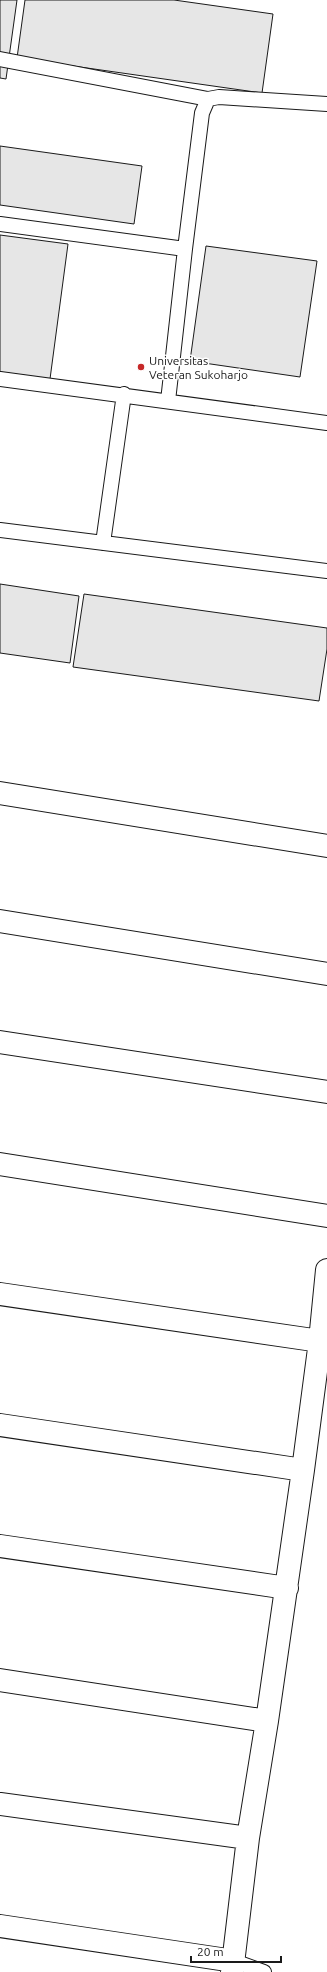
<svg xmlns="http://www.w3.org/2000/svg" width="327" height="1972" font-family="Ubuntu,sans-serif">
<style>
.building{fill:#e6e6e6;stroke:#1a1a1a}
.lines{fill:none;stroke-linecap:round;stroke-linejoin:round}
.service-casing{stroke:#1a1a1a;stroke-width:16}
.minor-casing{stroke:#1a1a1a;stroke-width:24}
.service{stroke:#fff;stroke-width:14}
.minor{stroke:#fff;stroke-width:22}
.poi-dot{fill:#c62828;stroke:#fff;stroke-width:1.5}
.labels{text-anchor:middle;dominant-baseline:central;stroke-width:3;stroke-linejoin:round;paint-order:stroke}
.poi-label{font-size:12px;fill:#1a1a1a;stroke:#fff;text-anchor:start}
</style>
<rect width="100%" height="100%" fill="#fff"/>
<path class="building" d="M0,0H17L6,79L0,78Z
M25,0H174L273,14L262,93L17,58Z
M0,146L142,166L134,224L0,205Z
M0,235L68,244L50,379L0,372Z
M206,246L317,261L300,377L190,361Z
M0,584L79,596L70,663L0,653Z
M84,594L327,628V649L319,701L73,667Z"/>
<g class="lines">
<defs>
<path id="service" d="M0,59L208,99L219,97L327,104
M0,224L185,249
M0,379L327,423
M168,401L185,249L202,113L208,99
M0,530L327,571
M103,543L124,394
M234,1961L264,1972"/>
<path id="minor" d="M0,793L327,846
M0,921L327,974
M0,1042L327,1092
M0,1164L327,1216
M0,1294L320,1341
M0,1425L303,1470
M0,1546L287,1588
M0,1680L267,1721
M0,1804L248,1838
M0,1926L234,1961
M232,1972L248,1838L267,1721L303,1470L320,1341L327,1270"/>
</defs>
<use href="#service" class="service-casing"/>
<use href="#minor" class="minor-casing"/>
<use href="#service" class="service"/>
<use href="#minor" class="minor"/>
</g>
<circle class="poi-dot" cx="141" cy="367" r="4"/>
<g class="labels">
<g class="poi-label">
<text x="149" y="360">Universitas<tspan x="149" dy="14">Veteran Sukoharjo</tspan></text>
</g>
</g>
<path d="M191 1956v6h90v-6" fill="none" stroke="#1a1a1a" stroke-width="2"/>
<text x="197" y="1956" font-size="12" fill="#1a1a1a" stroke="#ffffff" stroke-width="3" paint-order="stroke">20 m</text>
</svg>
